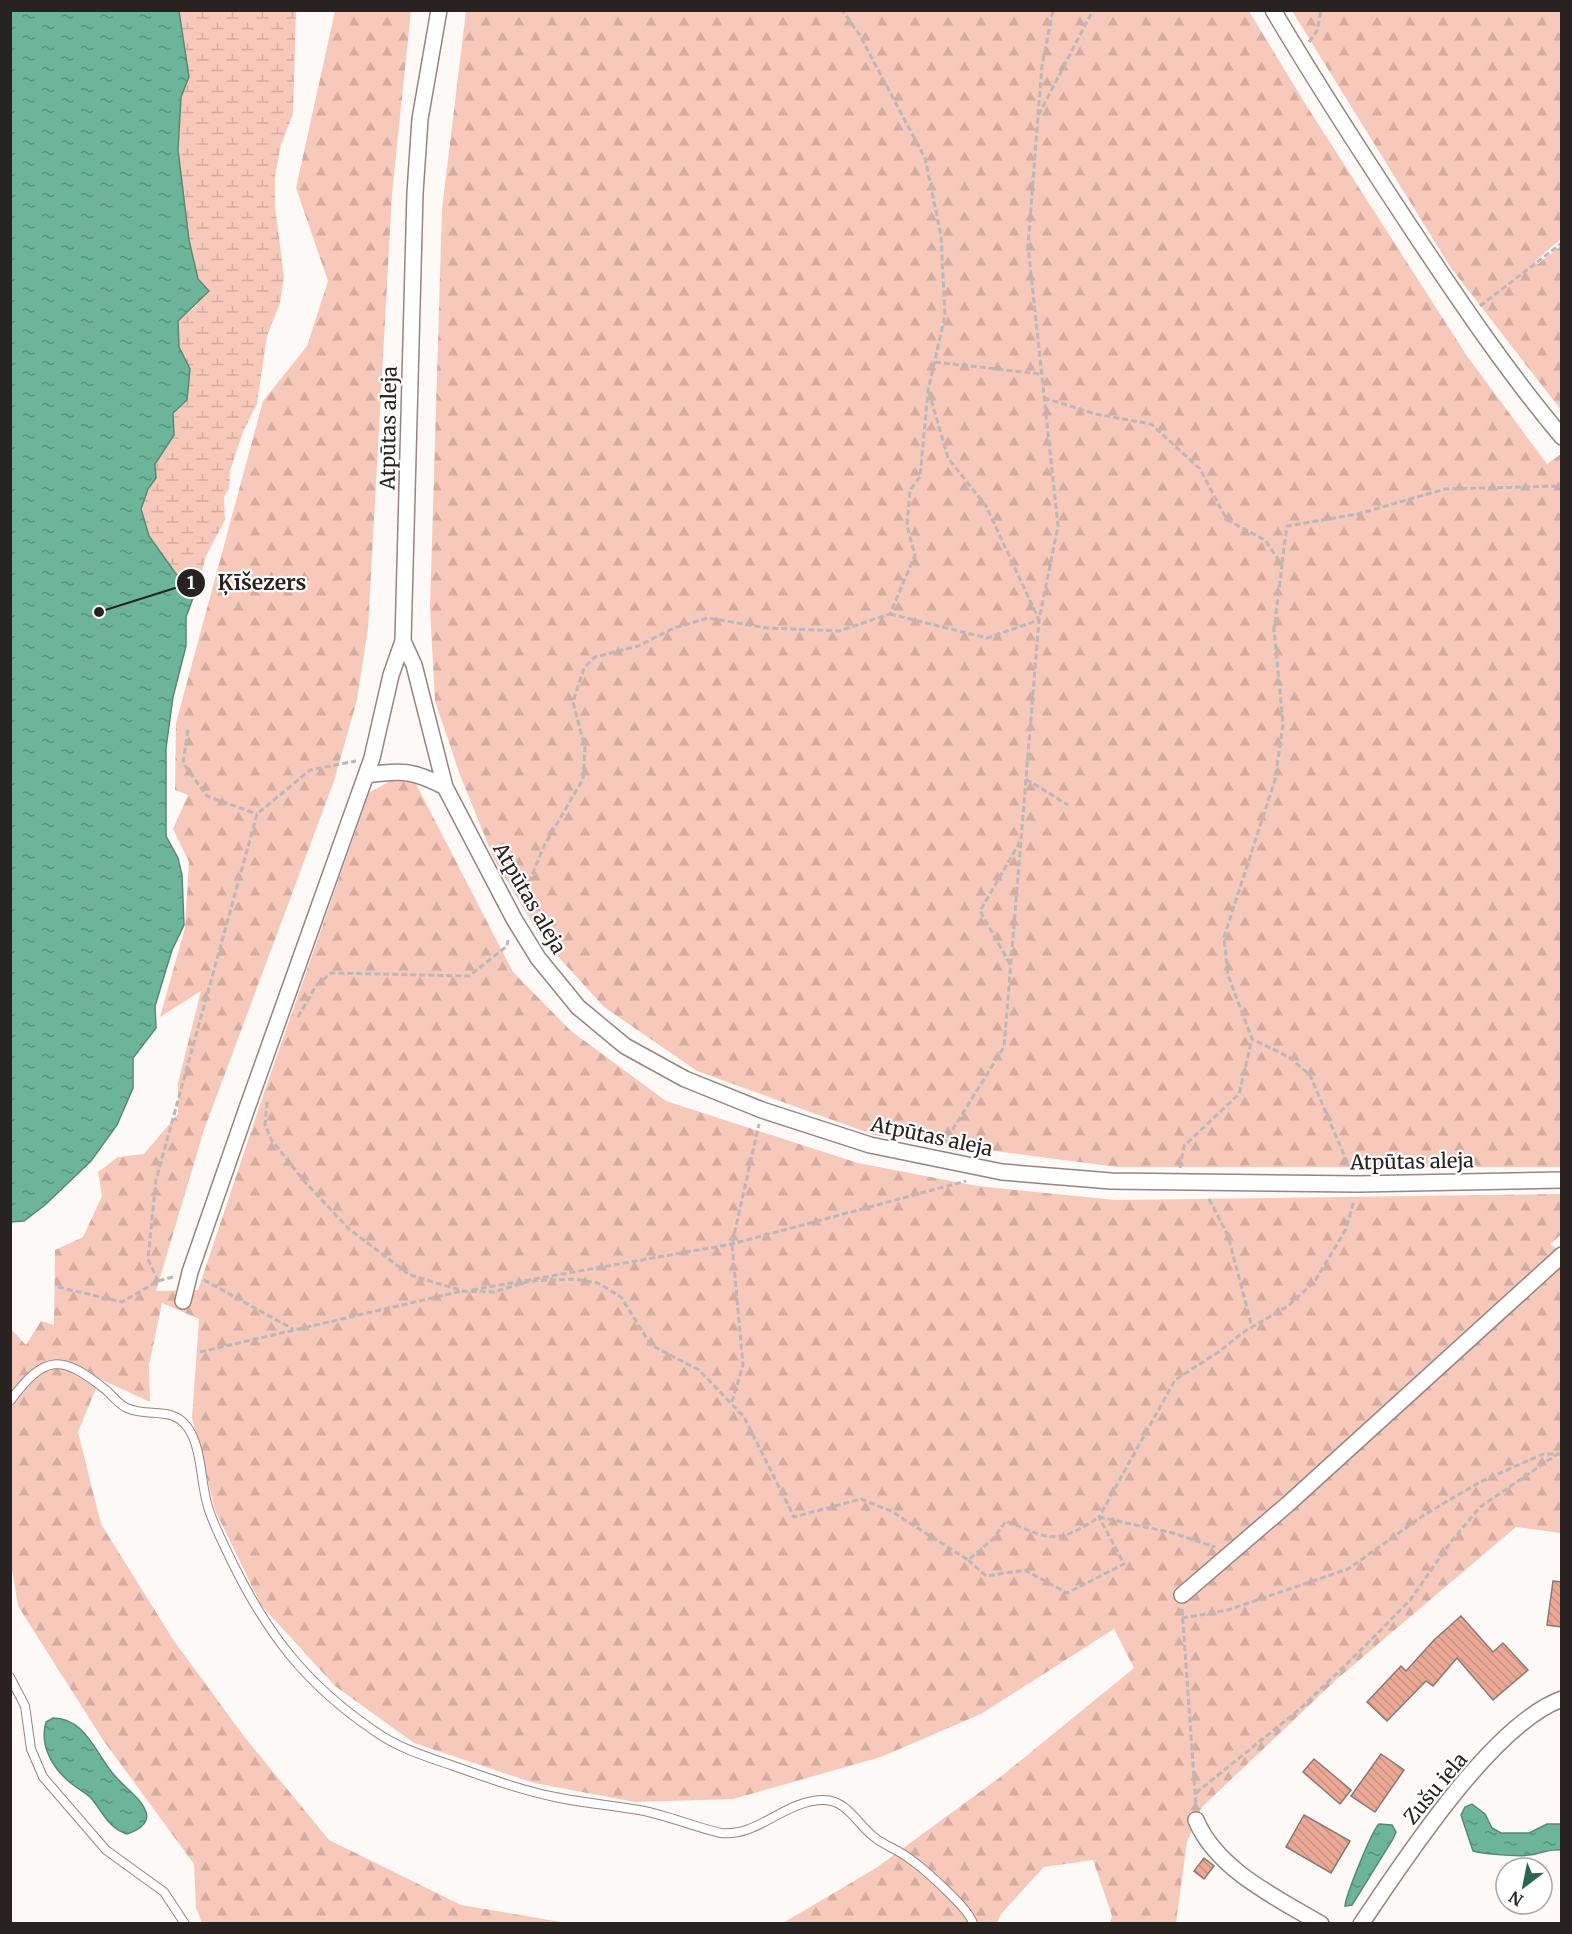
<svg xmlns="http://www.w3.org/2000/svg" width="1572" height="1934" font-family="Merriweather,serif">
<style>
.forest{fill:url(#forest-firs)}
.wetland{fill:url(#wetland-marsh)}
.water{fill:url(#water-ripples);stroke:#588976;stroke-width:1.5}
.building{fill:url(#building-back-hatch);stroke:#897974;stroke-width:1.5}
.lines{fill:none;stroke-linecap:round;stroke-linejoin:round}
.lane-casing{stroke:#968580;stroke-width:10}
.street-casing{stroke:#968580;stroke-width:18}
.path{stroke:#bcb8b6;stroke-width:3;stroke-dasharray:6 3;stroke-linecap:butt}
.lane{stroke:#fff;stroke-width:8}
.street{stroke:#fff;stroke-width:15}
.labels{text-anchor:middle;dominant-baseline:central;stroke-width:4.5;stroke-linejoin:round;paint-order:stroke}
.street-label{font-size:20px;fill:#282220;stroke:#fff}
.leader{fill:none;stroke:#282220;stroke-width:2}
.callout-dot{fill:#282220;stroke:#fff;stroke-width:2}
.mark-label{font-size:18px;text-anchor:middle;font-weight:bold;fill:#fff}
.callout-label{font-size:21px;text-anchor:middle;font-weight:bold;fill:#282220;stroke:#fff;stroke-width:4.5;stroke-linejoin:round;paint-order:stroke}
</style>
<defs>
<pattern id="forest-firs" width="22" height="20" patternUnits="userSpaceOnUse" patternTransform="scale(1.5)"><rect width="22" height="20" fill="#f7c9bb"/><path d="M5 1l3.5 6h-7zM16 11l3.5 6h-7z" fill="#d4aca0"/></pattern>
<pattern id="wetland-marsh" width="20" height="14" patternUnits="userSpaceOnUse" patternTransform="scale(1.5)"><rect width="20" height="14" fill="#f7c9bb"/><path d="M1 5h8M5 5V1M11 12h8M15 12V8" fill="none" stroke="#d4aca0"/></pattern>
<pattern id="water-ripples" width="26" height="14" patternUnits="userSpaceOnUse" patternTransform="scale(1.5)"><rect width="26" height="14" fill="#6cb59b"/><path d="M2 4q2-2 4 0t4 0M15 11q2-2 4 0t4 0" fill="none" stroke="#59937e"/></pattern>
<pattern id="building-back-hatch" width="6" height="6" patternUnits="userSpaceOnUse" patternTransform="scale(1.5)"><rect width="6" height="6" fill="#eba995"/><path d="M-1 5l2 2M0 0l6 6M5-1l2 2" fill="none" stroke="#ca9180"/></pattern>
</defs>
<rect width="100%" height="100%" fill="#fcf9f7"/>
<path class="forest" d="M335,11H411L392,194L368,629L357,700L334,781L204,1130L156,1291L198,1290L266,1087L369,793L390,781L415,782L513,972L571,1031L666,1101L858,1163L977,1186L1116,1200L1561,1194V1235L1550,1244L1562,1252L1561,1533L1516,1527L1337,1679L1202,1807L1187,1842L1176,1923H1110L1112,1916L1093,1860L1044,1867L1001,1914L997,1923H783L876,1868L999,1778L1134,1668L1114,1629L981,1714L881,1757L733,1799L635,1802L534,1783L414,1743L335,1686L261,1605L215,1510L192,1418L199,1319L162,1303L149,1365L150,1402L100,1379L78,1432L101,1524L174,1641L246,1739L329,1840L461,1905L567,1923H202L196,1908L194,1864L103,1740L18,1606L10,1557V1328L26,1345L41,1321L54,1325L55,1250L83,1237L102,1196L98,1172L118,1157L144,1154L178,1114V1083L201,991L160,1017L185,928L189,862L173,829L188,795L175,790L176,723L263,401L307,346L328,281L296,188Z
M466,11H1249L1306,105L1467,356L1547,464L1561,454V1167H1117L874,1135L697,1071L604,1007L542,939L494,859L460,775L435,701L430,608L442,209Z
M1292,11H1561V239L1535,261L1538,264L1561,246V410L1451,268Z"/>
<path class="wetland" d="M179,11H296L293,114L281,145L275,176V206L284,277L280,303L267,336L257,404L243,432L230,471L229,489L224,497L225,520L206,556L200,579H185L176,574L149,536L141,509L148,489L156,478L155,464L174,435L173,413L187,400L190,369L179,347L178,321L197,305L198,279L189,240L178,150L181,97L189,77Z"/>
<path class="water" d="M11,10L179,11L189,77L181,97L178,150L189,240L198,279L209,291L178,321L179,347L190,369L187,400L173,413L174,435L155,464L156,478L148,489L141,509L149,536L176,574L185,579H200L186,617V646L173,697L166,748V836L178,858L182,875L184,925L172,950L155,1006L156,1028L133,1058V1088L117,1125L91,1161L45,1205L24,1221L11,1222Z
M53,1718C86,1718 96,1755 115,1776C124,1787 141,1798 146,1812C150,1824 136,1831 127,1834C108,1828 103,1812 91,1798C85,1792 78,1789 72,1784C53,1769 39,1746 46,1722Z
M1472,1804L1485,1814L1492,1828L1501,1833H1529L1547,1824H1561V1850C1549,1848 1541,1854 1529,1855C1518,1857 1484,1854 1473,1851L1461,1815L1465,1807Z
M1379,1824L1392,1825L1396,1832L1393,1839L1352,1905L1345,1906C1346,1895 1372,1830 1379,1824Z"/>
<path class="building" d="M1553,1581L1562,1582V1627L1547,1625Z
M1461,1616L1493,1652L1503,1643L1528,1670L1493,1700L1457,1658L1433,1686L1426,1681L1387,1721L1367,1702L1401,1666L1406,1671L1434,1640Z
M1381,1754L1404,1770L1375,1812L1351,1796Z
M1314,1759L1351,1790L1340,1804L1303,1772Z
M1304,1815L1350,1841L1331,1873L1286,1847Z
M1204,1858L1214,1866L1204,1879L1194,1871Z"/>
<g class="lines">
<defs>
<path id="lane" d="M10,1401C45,1354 61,1354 106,1390C113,1396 119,1405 127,1408C148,1418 172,1405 188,1428C203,1450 200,1485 209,1510C215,1528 224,1545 232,1562C268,1635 306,1684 373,1730C396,1747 424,1756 451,1765C485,1777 520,1790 555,1797C583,1803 611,1805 639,1810C667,1815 694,1827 721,1833C759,1837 784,1800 824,1800C847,1800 858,1825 874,1837C885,1846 899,1850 910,1859C923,1868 971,1910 973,1924
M10,1677L25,1706L31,1749L43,1777L106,1850L164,1892L185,1924"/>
<path id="street" d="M439,10L420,119L415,193L403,641L414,665L445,787L514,919L538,958L578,1007L625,1046L685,1079L762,1110L870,1145L1002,1172L1111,1181L1358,1184L1562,1180
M1273,10C1319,88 1368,163 1417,237C1463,306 1509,374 1562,437
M366,775C401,770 413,770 445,787
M183,1301L190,1272L246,1111L372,758L391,675L403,641
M1182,1595L1288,1504L1562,1255
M1196,1820C1217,1870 1277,1898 1321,1924
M1361,1924C1403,1862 1492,1724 1562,1699"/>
</defs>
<use href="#lane" class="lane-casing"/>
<use href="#street" class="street-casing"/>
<path class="path" d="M1309,42L1317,31L1321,10
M1038,115L1042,66L1053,10
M1480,306L1562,243
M935,362L1040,374
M1044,398L1096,414L1151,424L1200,469L1227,520L1265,540L1282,565L1274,629L1283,724L1275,780L1224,937L1228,975L1252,1039L1289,1057L1310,1075L1350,1169
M1282,563L1287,526L1358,514L1445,489L1562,486
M890,614L987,638L1039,620L986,506L948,458L929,392
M188,730L183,763L207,796L257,814
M1026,779L1068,805
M522,899L544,846L583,779L585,748L573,702L584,668L595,657L638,646L674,628L708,618L767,628L839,631L890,614L915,555L907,526L910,490L920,477L928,391L945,315L941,236L925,158L859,34L842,10
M1010,964L980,911L1020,842
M298,1017L316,986L331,973L469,976L507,946L508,940
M267,1102L265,1125L271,1139L304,1181L349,1229L410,1275L463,1291L494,1292L530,1281L573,1279L598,1283L621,1297L651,1345L699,1370L744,1417L794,1517L861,1499L891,1511L968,1560L993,1539L1006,1521C1051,1540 1057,1545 1099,1517L1173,1533L1215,1547
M943,1145L1004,1047L1039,620L1058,526L1028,246L1038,116L1093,10
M1180,1168L1184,1146L1239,1094L1252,1039
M1209,1199L1228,1236L1252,1327
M204,1280L293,1329
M158,1281L148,1259L156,1180L257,814L310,770L356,761
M58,1287L122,1302L158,1281L173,1277
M472,1290L732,1244L966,1181
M200,1352L462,1291
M732,1402L743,1365L732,1244L759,1124
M968,1560L986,1576L1025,1570L1067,1593L1124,1564L1099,1517L1175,1380L1220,1351L1242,1333L1288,1306L1315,1281L1346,1229L1354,1200
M1182,1609L1196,1806
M1182,1618L1228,1610L1348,1569L1424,1515L1480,1482L1543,1454H1562
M1196,1793L1301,1708L1367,1644L1411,1599L1450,1543L1480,1507L1562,1451"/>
<use href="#lane" class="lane"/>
<use href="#street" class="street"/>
</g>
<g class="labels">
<g class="street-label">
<text transform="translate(388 428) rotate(-89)">Atpūtas aleja</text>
<text transform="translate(530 898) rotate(60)">Atpūtas aleja</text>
<text transform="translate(932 1136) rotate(12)">Atpūtas aleja</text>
<text transform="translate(1412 1161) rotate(-1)">Atpūtas aleja</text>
<text transform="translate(1435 1788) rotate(-50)">Zušu iela</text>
</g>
</g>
<path class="leader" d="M99 612L191 583"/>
<g class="callout-dot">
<circle cx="99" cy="612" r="6"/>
<circle cx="191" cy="583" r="15"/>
</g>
<g class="mark-label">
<text x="191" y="589">1</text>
</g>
<g class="callout-label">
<text x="262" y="590">Ķīšezers</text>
</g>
<rect width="1572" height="1934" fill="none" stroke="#282220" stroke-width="24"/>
<g transform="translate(1524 1886) rotate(212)"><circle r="28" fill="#ffffff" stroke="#a9a7a6" stroke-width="1.5"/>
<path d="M0-4.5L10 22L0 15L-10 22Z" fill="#2a6753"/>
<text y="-9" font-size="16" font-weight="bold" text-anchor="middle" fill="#282220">N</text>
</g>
</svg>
